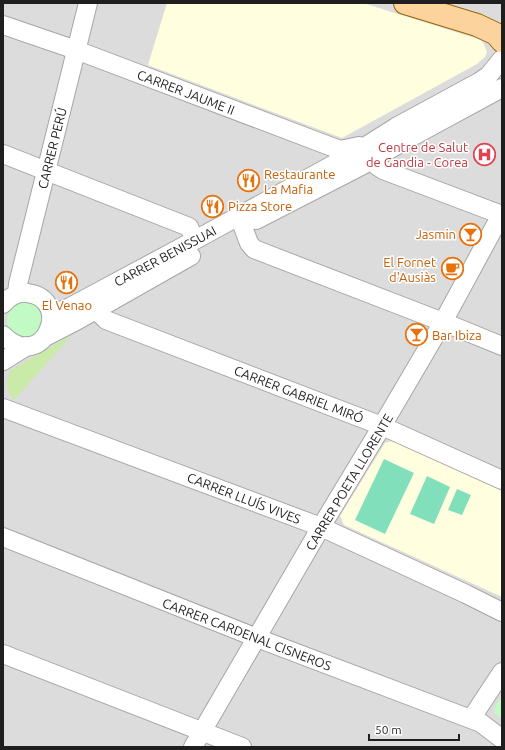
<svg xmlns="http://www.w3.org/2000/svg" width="505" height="750" font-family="Ubuntu,sans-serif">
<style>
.residential{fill:#dddcdc}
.education{fill:#ffffdf}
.grass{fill:#caeaaa}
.park{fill:#c2fac6}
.pitch{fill:#82dfbb}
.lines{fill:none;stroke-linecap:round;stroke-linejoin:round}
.minor-casing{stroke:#a6a6a6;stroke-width:20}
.major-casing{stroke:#9a6600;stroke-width:24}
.minor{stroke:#fff;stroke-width:18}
.major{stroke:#fdd39d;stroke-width:22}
.labels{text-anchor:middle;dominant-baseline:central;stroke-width:3;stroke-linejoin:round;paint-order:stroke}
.street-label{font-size:13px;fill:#1f1f1f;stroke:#fff}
.health-label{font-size:13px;fill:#be3a42;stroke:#fff;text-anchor:end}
.food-label{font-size:13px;fill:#c56008;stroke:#fff;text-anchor:start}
</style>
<rect width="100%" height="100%" fill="#f0ece5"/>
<path class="residential" d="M3,3H502V747H3Z"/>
<path class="education" d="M167,3H363L478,39L483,42L487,52L485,57L477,64L342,138L148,65Z
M392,441L502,491V597L344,525L340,516L385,443Z"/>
<path class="grass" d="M73,334L15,399H13C6,388 4,382 11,370Z"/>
<path class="park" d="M25,301L36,304L44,314L41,331L26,339L11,332C2,318 10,305 25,301Z
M502,696V718C488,712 496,706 502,696Z"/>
<path class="pitch" d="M384,459L414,473L385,534L355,520Z
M427,476L450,487L434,524L410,514Z
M457,489L471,495L462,515L448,510Z"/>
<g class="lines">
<defs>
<path id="minor" d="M3,25L76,50L340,150L359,146
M3,154L189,227L195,240
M372,159L377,166L383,170L502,215
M256,220L363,165L404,141L502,88
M243,227L249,243L254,249L443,322L502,346
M17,294L18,284L88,3
M3,304C9,297 18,292 27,293C75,299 43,375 3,335
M50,310L61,311L70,307L195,240L358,151L396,127L479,82L489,75L502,59
M96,310L106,320L382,426L502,480
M45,337L78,320L191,256
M3,361L27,346
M3,408L321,527L466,594L502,612
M3,537L257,638L481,723L502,739
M3,654L242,747
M471,719L502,672
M193,747L321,527L382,426L443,322L501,215"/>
<path id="major" d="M405,3L477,25L496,34L502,41"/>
</defs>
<use href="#minor" class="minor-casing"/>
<use href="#major" class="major-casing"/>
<use href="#minor" class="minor"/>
<use href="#major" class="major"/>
</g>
<defs>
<symbol id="hospital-ring" viewBox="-11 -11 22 22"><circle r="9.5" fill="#fff" stroke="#e0444e" stroke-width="1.5"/><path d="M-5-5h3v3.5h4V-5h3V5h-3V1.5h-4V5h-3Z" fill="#e0444e"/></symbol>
<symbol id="restaurant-ring" viewBox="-11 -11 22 22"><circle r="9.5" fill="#fff" stroke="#e8710a" stroke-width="1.5"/><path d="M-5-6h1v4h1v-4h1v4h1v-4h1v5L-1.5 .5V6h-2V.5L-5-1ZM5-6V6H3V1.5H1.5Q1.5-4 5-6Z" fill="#e8710a"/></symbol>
<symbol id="bar-ring" viewBox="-11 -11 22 22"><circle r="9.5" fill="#fff" stroke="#e8710a" stroke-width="1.5"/><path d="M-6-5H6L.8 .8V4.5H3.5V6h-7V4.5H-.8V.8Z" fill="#e8710a"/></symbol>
<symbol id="cafe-ring" viewBox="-11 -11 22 22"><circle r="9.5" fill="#fff" stroke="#e8710a" stroke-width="1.5"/><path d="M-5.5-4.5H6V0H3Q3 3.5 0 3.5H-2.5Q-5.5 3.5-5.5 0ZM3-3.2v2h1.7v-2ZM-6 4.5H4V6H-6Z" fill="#e8710a"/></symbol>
</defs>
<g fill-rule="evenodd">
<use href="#hospital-ring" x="472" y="142" width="25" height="25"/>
<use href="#restaurant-ring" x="236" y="168" width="25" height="25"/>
<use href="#restaurant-ring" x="200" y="194" width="25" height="25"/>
<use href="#bar-ring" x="458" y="222" width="25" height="25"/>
<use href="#cafe-ring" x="440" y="256" width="25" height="25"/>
<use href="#restaurant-ring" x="54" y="270" width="25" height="25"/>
<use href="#bar-ring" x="404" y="322" width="25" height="25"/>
</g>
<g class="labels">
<g class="street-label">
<text transform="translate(186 92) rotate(21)">CARRER JAUME II</text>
<text transform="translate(52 148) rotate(-76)">CARRER PERÚ</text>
<text transform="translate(165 256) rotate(-28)">CARRER BENISSUAI</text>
<text transform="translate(299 394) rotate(21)">CARRER GABRIEL MIRÓ</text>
<text transform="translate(349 482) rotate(-59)">CARRER POETA LLORENTE</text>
<text transform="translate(244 498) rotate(21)">CARRER LLUÍS VIVES</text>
<text transform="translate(247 634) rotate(21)">CARRER CARDENAL CISNEROS</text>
</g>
<g class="health-label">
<text x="468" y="147">Centre de Salut<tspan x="468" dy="15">de Gandia - Corea</tspan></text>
</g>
<g class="food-label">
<text x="264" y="174">Restaurante<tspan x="264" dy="15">La Mafia</tspan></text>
<text x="228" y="206">Pizza Store</text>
<text x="456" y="234" text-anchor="end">Jasmin</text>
<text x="436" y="262" text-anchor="end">El Fornet<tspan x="436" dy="15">d'Ausiàs</tspan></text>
<text x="67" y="305" text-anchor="middle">El Venao</text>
<text x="432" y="335">Bar Ibiza</text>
</g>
</g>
<rect width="505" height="750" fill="none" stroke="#1f1f1f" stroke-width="8"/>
<path d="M369 734v6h90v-6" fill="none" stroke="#1f1f1f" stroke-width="2"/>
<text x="375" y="734" font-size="12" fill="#1f1f1f" stroke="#ffffff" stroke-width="3" paint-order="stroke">50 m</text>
</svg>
